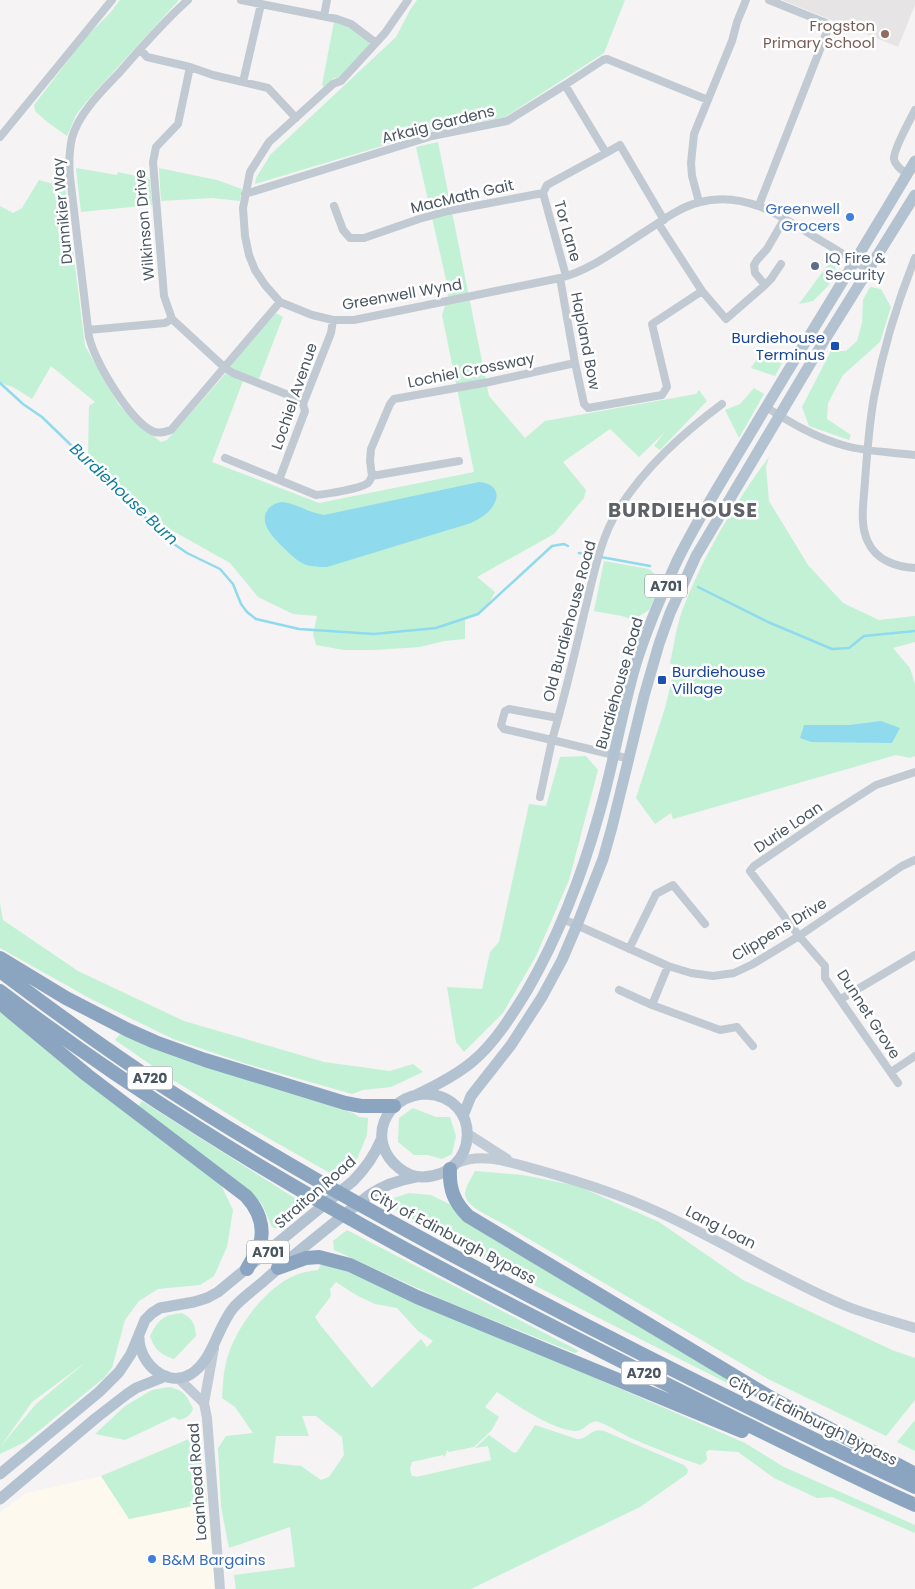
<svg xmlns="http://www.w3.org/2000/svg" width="915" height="1589" font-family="Poppins,sans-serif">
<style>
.commercial{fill:#fdf9ef}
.education{fill:#e6e4e5}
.green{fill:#c3f1d5;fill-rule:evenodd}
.water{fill:#90daee}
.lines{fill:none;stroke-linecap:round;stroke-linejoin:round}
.stream{stroke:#90daee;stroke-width:2.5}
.street{stroke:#c1cad2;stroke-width:8}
.secondary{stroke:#c1cbd6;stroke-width:10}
.primary{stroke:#b3c2d1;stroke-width:11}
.highway{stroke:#8ba5c1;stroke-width:14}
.education-dot{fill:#8d6e63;stroke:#fff;stroke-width:2}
.shop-dot{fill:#3f7fe0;stroke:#fff;stroke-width:2}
.service-dot{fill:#5c6f8a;stroke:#fff;stroke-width:2}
.transit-dot{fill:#1a4fb4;stroke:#fff;stroke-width:2}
.labels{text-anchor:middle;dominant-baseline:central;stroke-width:5;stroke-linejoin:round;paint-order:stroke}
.shield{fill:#fff;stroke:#808990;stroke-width:1}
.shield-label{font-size:14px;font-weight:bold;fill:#4a5661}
.education-label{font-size:15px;fill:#785e54;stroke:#fff;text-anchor:end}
.street-label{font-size:15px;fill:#4a5661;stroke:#fff}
.shop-label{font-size:15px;fill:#366cbe;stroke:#fff;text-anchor:end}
.service-label{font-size:15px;fill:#4e5e75;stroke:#fff;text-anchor:start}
.transit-label{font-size:15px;fill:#164399;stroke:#fff;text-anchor:end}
.water-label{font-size:16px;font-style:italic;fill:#0c7c9b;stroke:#fff}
.district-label{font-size:20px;font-weight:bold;letter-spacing:1px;fill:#5f6368;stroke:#fff}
</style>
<rect width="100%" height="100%" fill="#f5f3f3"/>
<path class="commercial" d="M101,1476L130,1519L207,1503L216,1589H0V1512L26,1493Z"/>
<path class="education" d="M782,0H915V5L898,47Z"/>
<path class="green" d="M120,0H179L86,102L76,115L67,136L46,121L35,111L34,105L86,37L110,13Z
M417,0H625L604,53L505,117L429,132L255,184L256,178L271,154L396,37L410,10Z
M334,22L349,26L369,41L370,46L339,79L334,78L325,88L322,85Z
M438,142L489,396L525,438L545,421L696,394L699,390L707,401L660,450L654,446L665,432L639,457L610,429L563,462L586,490L584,498L554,534L477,577L495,592C487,608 482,613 465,618V639L444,641L420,647L374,650H344L316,645L313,634L317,616L293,614L258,597L230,563L166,527L88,455L89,406L95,402L51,366L32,399L13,387L0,383V206L13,213L22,208L39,180L53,184L63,169L85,346L119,405L138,424L161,442L167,440L226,373L243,381L212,462L319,503L474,472L442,315L449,293L416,147Z
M76,168L117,175L118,172L150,179L152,205L81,212Z
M159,168L217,180L242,189L240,201L212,198L161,201Z
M829,263L835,266L836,273L828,286L813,301L799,304Z
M870,287L881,289L891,307L880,342L843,375L828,403L827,419L851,435L849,440L809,426L802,407L831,351H846L857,341L862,323L863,300Z
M276,313L283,317L259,379L235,370L230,366Z
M761,353L782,363L775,376L751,368Z
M754,388L764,394L739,438L725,410L740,404Z
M769,457L766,467L769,501L808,565L843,603L879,620L915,616V642L893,648L910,668L915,684V756L910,758L896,755L673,819L671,813L655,824L636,798L665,708L672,679L673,665L670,663C674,646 676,628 682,611C703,556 734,504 769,457Z
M604,561L649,569L663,581L649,610L633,620L622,616L594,611Z
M586,756L598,770L569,880L536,956L503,1013L464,1052L456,1042L447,987L482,989L490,952L499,942L529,804L546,806L560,757Z
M0,903L3,920L78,971L184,1021L324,1062L390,1071L413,1064L423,1072L391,1087L363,1090L352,1094L247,1064L173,1039L91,999L0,948Z
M0,1012L221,1185L233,1210L227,1247L214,1276L200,1285L158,1289L139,1301L125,1320L112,1368L104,1378L25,1442L0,1454ZM86,1362L36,1404L1,1446L32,1402Z
M122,1032L169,1054L353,1113L359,1117L368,1118L367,1135L357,1159L337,1177L254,1130L173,1080L115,1040Z
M142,1101L307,1206L278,1229L272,1227L262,1204L250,1191L138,1107Z
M413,1108L436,1117H450L456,1136L452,1154L442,1159L428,1155H414L398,1142L399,1118Z
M475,1171L523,1175L578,1186L659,1222L743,1280L892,1350L915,1358V1400L886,1436L768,1379L500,1222C491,1217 464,1206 465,1193C466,1186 472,1177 475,1171Z
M409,1193L431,1195L453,1206L737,1383L735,1387L518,1277L382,1202Z
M347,1230L579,1351L575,1353L448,1302L334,1250L333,1241Z
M321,1264L349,1271L745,1443L784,1467L915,1525V1533L832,1497L817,1498L774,1478L738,1452L709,1450L706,1452L707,1460L701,1465C678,1458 655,1448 633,1439C622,1434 610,1426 599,1422C588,1419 585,1432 575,1431C550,1429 517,1405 497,1392L485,1407L499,1417L491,1431L474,1447L449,1452L447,1450L445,1457L443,1455L412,1462L410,1469L412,1476H415L416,1477L491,1460L488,1446L475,1448L489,1435L514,1453L517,1452L535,1425L577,1439C590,1439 590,1427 604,1431L684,1465L688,1470L687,1474L640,1507L471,1589H236L234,1575L295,1567L290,1527L229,1548L221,1507L218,1448L226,1436L253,1433L235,1407L222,1398C223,1386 223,1374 226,1363C233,1331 265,1287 296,1275C303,1272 311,1271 318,1270ZM336,1282L356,1295L375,1304L397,1308L418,1331L433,1341L427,1347L421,1339L372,1388L321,1326L315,1317L331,1296L330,1289ZM302,1416H316L342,1437L344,1455L329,1477L321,1480L301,1466L273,1463L276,1436H309Z
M182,1313C193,1319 195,1324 196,1336L174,1359C161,1355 154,1349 150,1336C159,1319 163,1315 182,1313Z
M169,1387C184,1390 186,1395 193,1408C191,1416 186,1418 179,1420L174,1417L125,1440L95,1434L125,1406L152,1390Z
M915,1420V1451L897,1442Z
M199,1438L207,1503L129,1519L101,1476L189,1439Z"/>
<path class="water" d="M479,482C493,483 502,492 493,506C488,514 479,519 471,523L327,567C319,567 311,567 304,564C297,561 291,555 286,550C276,540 256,523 269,508C273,504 278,502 283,502C297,504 310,513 324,515Z
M881,721L900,728L892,743L811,742L800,738L804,725H849Z"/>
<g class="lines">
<path class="stream" d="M0,383L23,404L42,417L171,542L187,553L220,569L233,584L241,604L247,612L256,619L299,629L374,634L436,628L478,614L552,546L564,544L568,546
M579,553L650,566
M698,587L768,622L832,649L849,648L864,636L915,631"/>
<path class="street" d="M188,0C163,22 141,48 119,73C102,91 78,114 72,138C69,151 69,165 70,177L89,337C96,363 128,418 152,431C159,434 164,432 171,430L280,302
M241,0L337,19L351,24L376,43
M408,0L385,33L341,81L333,84L269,142L250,172L243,208L245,236L249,255L255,270L265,285L280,302L312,315L333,320H354L560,278C591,270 619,248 646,231C663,220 680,207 700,202C743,191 779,214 813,236C832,247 850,258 868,270
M324,16L327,0
M140,49L147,57L190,67L213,75L268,88L296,118
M190,67L178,124L156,147L153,162L164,296L172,319L224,367L233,373L296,398L303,404
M243,82L261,4
M565,85L606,153L620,145L664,220
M0,137L112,0
M907,174C902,170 895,166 894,159C893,150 910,120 915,110
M543,193L566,276
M245,194L432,136L507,121L565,85L603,60L607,59L708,100
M699,202L692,176L691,163L694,134L732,41L737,22L746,0
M759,205L828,29L826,23L769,0
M334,206L343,230L350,238H364L419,219L448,211L543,193L547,185L606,153
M658,223L702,291L726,319L765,285L755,273L754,265L757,260L767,249L785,218
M915,258C897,303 883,350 874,397C869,425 867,453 865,481C864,500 859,524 868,542C876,560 896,567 915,568
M560,278L575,363L584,404L588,408L662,395L667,387L652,324L702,291
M765,285L771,279L781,264
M88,330L165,323L172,319
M766,407C791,423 816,438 846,446C868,452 892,452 915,455
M225,458L316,495C326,494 360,489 368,483C370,481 371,478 372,476L459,461
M372,476L370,461L371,449L390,404L394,399L489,382L575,363
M279,480L305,411L303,404L331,333L333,320
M558,718L509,709L505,711L501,725L504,729L552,740C564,699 574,657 584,614C593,579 599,541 618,510C645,467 682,434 722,404
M540,797L552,740L630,759
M563,919L668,966L691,973L713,976L734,973L753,964L799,936L902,866L915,860
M629,949L656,894L673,885L705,924
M619,990L652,1005L720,1030L737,1027L753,1046
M841,999L915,955
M652,1005L668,966
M891,1072L915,1056
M898,1083L825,978V966L799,936L750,871L754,866L829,815L876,785L915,772"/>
<path class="secondary" d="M468,1134L507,1159
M457,1163C485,1151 514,1164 542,1171C581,1182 619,1194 656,1211C721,1240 781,1279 846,1306C869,1315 892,1321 915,1328
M214,1348L204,1403L207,1418L220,1589
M178,1378L204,1403"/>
<path class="primary" d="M426,1094C483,1097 480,1175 423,1177C414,1177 406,1174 399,1168C365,1141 385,1095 426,1094Z
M416,1095C435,1086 455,1076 472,1062C495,1043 512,1015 528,989C559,935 582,875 599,814C613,766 621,716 635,667C646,630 661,596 677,561C698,518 725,476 750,434C804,343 861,253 915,161
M463,1116L471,1096L511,1045L542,997L562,960L577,925L603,859L612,827L644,696L659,644L670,613L696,556L819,349L915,195
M139,1338C139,1362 166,1389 191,1374C214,1359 217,1327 234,1307C243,1297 255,1289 265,1280C299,1250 334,1223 369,1195C384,1185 398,1180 416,1177
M0,1474L99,1392L119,1372L131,1354L145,1320L152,1313L160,1308L194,1302L207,1298L218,1292L353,1181C366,1168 374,1156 381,1140
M0,1499L96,1418L127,1394L136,1388L166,1376"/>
<path class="highway" d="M0,958L66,998L128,1030L155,1042L205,1060L345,1103L361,1106H394
M0,971C52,1010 105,1049 159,1084C276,1160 398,1227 522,1292C651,1360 782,1425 915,1487
M0,991C65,1040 131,1086 200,1129C335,1215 478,1289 621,1361C718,1410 816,1460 915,1505
M0,1003L87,1075L246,1196C258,1209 265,1226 260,1244C257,1253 251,1261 247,1269
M450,1169C449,1189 454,1202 468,1216L773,1399L915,1474
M278,1268L306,1258L319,1257L350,1265L417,1297L742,1431"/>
</g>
<circle class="education-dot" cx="885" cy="34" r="5"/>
<g class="shop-dot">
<circle cx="850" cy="217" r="5"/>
<circle cx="152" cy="1559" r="5"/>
</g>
<circle class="service-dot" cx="815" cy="266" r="5"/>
<g class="transit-dot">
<rect x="830" y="341" width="10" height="10" rx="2.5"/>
<rect x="657" y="675" width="10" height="10" rx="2.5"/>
</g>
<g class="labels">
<g class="shield">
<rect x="645" y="574.5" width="42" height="23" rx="4"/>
<rect x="127.5" y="1066.5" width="45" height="23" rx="4"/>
<rect x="247" y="1240.5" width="42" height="23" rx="4"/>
<rect x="621.5" y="1361.5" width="45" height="23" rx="4"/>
</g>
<g class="shield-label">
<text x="666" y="586">A701</text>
<text x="150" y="1078">A720</text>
<text x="268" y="1252">A701</text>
<text x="644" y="1373">A720</text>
</g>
<g class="education-label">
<text x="875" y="25">Frogston<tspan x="875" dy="17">Primary School</tspan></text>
</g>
<g class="street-label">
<text transform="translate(438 124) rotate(-14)">Arkaig Gardens</text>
<text transform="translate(462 196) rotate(-13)">MacMath Gait</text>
<text transform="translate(62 211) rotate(-95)">Dunnikier Way</text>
<text transform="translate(144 225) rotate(-95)">Wilkinson Drive</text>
<text transform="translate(568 231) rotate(74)">Tor Lane</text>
<text transform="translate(402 294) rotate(-10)">Greenwell Wynd</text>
<text transform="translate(586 341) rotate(79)">Hapland Bow</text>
<text transform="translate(471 370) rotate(-11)">Lochiel Crossway</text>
<text transform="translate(294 396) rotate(-71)">Lochiel Avenue</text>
<text transform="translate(569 621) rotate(-75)">Old Burdiehouse Road</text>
<text transform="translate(619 683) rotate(-74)">Burdiehouse Road</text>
<text transform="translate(788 827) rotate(-34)">Durie Loan</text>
<text transform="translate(779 929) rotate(-31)">Clippens Drive</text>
<text transform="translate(869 1014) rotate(57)">Dunnet Grove</text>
<text transform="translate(315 1192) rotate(-41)">Straiton Road</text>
<text transform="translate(721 1227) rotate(27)">Lang Loan</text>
<text transform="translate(453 1236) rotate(28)">City of Edinburgh Bypass</text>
<text transform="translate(813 1420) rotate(26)">City of Edinburgh Bypass</text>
<text transform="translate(197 1482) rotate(-94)">Loanhead Road</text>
</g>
<g class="shop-label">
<text x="840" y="208">Greenwell<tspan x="840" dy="17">Grocers</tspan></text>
<text x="162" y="1559" text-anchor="start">B&amp;M Bargains</text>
</g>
<g class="service-label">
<text x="825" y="257">IQ Fire &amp;<tspan x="825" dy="17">Security</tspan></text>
</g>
<g class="transit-label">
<text x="825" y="337">Burdiehouse<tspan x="825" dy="17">Terminus</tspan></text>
<text x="672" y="671" text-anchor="start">Burdiehouse<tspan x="672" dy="17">Village</tspan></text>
</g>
<g class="water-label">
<text transform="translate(124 494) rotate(43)">Burdiehouse Burn</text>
</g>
<g class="district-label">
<text x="683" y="510">BURDIEHOUSE</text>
</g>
</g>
</svg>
